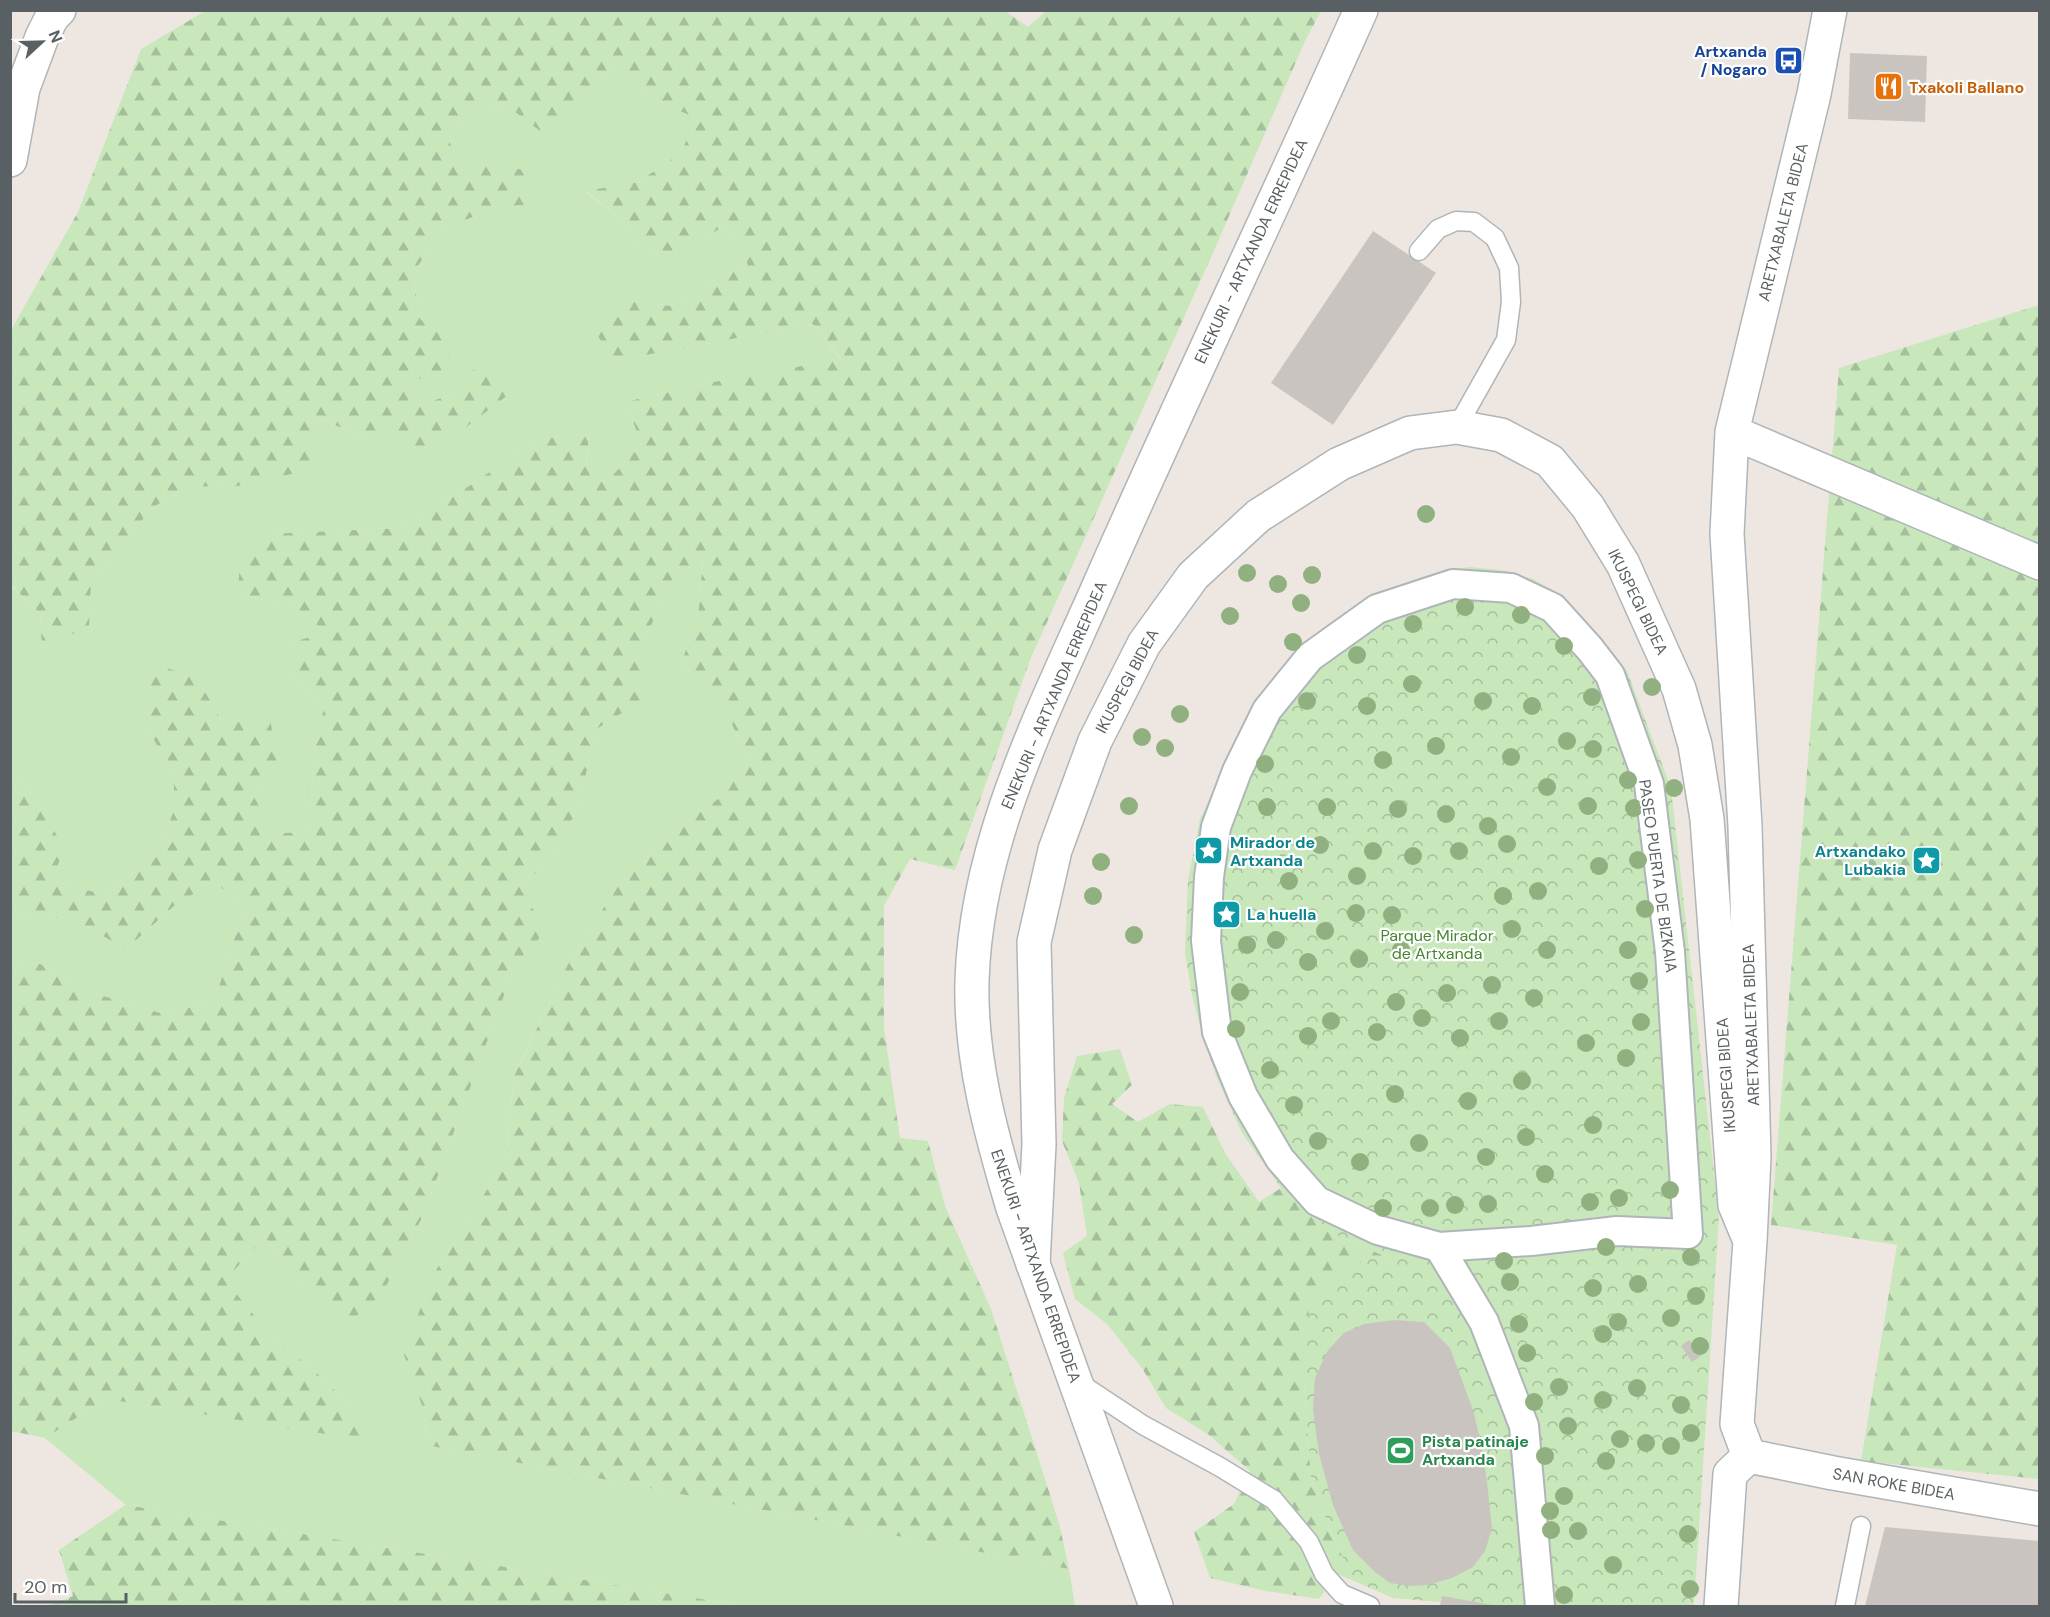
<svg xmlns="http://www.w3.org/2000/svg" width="2050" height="1617" font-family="'DM Sans',sans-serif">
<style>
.grass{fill:#c8e7bb}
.forest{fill:url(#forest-firs)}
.park{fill:url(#park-crowns)}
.building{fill:#cac4c0}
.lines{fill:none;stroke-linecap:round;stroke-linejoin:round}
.service-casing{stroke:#afb5b8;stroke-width:21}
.pedestrian-casing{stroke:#afb5b8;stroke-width:32}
.minor-casing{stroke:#afb5b8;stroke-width:36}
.tertiary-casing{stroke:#afb5b8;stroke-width:36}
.service{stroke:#fff;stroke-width:18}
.pedestrian{stroke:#fff;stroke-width:28}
.minor{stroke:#fff;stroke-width:33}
.tertiary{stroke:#fff;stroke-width:33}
.tree{fill:#90b17f}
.labels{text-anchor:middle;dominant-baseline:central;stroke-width:4.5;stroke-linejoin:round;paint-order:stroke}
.transit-label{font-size:16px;font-weight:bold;fill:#164399;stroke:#fff;text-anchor:end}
.food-label{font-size:16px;font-weight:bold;fill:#c56008;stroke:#fff;text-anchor:start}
.street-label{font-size:16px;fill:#596063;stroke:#fff}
.culture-label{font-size:16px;font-weight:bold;fill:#0d838f;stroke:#fff;text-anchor:start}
.park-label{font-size:16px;fill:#44852f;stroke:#fff}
.leisure-label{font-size:16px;font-weight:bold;fill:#27864d;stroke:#fff;text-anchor:start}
</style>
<defs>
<pattern id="forest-firs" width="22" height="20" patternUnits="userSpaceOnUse" patternTransform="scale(1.5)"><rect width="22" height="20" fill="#c8e7bb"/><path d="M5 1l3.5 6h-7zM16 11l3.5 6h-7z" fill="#a5bf9c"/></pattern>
<pattern id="park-crowns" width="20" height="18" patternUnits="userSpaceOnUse" patternTransform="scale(1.5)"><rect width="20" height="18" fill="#c8e7bb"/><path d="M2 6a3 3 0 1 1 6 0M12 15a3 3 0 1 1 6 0" fill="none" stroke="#a5bf9c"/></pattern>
</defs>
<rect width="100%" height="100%" fill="#eee7e1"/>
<path class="grass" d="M613,67L653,99L697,118L681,153L638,182L586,192L620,219L643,251L681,253L724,226L748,265L710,283L671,306L623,300L612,361L813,324L841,360L708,383L625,402L642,444L613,475L586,465L590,428L532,443L469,486L400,528L268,534L238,595L292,605L327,632L294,642L290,676L324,708L314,753L309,831L275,834L254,797L278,758L223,723L197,678L143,720L174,776V810L155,859L102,894L52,881L44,813L11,765L10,585L40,614L42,648L89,626L91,584L152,508L188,486L233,487L314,417L366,438L462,390L429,402L405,380L420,319L413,273L445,227L498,208L531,204L469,180L449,141L471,107L578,110Z
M703,557L699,608L681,665L720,699L747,756L725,794L679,827L616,888L567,966L514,1075L506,1160L431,1278L405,1355L425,1414L426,1445L1069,1569L1075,1606H744L126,1505L45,1438L106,1399L369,1440L361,1419L325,1380L267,1331L224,1281L265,1237L306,1293L382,1294L423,1216L514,968L545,930L520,888L555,854L580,803L595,730L641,700L642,645L673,578Z
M213,882L245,905L215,999L167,1015L100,995L36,962L11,967V916L71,918L126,949L174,906Z"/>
<path class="forest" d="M207,10H1004L1028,27L1046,11H1321L1305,41L1216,246L1030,660L955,870L910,859L884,906V1028L900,1138L928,1141L945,1206L991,1309L1059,1523L1069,1569L426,1445L425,1414L404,1355L431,1278L506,1160L514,1076L567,966L616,888L679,827L725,794L747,756L720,699L681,665L699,608L703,558L673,578L642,645V700L595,730L580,803L555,854L520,888L546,930L514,968L423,1216L382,1294L347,1324L306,1293L265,1237L225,1280L267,1331L325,1380L361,1419L370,1441L106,1399L45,1438L11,1431V967L36,962L100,995L167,1015L215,999L245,905L213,882L174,906L126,949L71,918L11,916V765L44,813L64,848L52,881L102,894L155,859L174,810V776L143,720L154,664L197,678L223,723L270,720L278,758L254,797L275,834L309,831L314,753L324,708L290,676L294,642L326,632L292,605L238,595L240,557L268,534L400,528L469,486L532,443L590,427L586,464L613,475L642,444L625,402L708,383L841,359L813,324L613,361L595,331L624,300L671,306L710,283L748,265L724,226L681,253L643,251L620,219L586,191L638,182L681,153L696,118L653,99L613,67L578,110L544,134L510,108L471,107L449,141L469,179L492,161L526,171L532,204L498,208L445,227L413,273L420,319L452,344L442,374L406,381L430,402L462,390L479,360L512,392L461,431L411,453L395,428L366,438L315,417L309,470L233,487L188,486L152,508L91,584L89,626L42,649L40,614L11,585V330L78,212L141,49Z
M2039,305V1479L1861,1461L1897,1245L1771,1225L1839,368Z
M1120,1049L1132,1085L1112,1104L1138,1122L1170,1104L1203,1107L1225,1153L1259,1202L1281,1188L1329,1232L1394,1260L1303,1369L1311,1478L1332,1534L1354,1581L1337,1574L1319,1599L1266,1591L1210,1578L1194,1532L1234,1504L1250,1471L1209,1435L1166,1408L1142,1368L1107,1324L1075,1299L1063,1253L1087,1236L1079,1183L1062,1141L1064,1098L1077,1056Z
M125,1505H126L744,1606H47L73,1596L59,1550Z"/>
<path class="park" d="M1470,567L1501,570L1533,579L1557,593L1582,616L1627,671L1671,788L1719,1217L1694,1606H1485L1393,1598L1354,1581L1332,1534L1311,1478L1303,1369L1309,1309L1338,1273L1368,1259H1392L1329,1232L1281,1188L1242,1133L1217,1078L1204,1041L1192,995L1185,953L1188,880L1200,819L1226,764L1382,593C1412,580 1437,570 1470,567Z"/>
<path class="building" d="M1850,53L1927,56L1925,122L1848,119Z
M1373,231L1436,273L1333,425L1271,383Z
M1395,1320L1424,1322L1450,1348L1473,1410L1482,1447L1488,1491L1492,1529L1485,1551L1473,1567L1452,1578L1428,1585L1409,1586L1390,1583L1375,1572L1353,1550L1333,1505L1319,1454L1313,1409L1315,1378L1328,1350L1344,1333L1364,1324Z
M1689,1340L1701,1356L1692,1362L1681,1346Z
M1885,1527L2040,1541V1606H1865Z
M1442,1596L1492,1605V1606H1440Z"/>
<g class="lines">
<defs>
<path id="service" d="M1419,251L1438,229L1456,221L1474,222L1495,238L1509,268L1511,302L1506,340L1457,427
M1078,1382L1143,1425L1220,1467L1274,1500L1309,1542L1324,1574L1342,1594L1370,1606
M1845,1606L1861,1526"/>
<path id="pedestrian" d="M1439,1247L1531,1241L1617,1231L1688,1234L1670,952L1649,784L1610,675L1590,649L1553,608L1511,588L1453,584L1377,609L1310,657L1267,710L1237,771L1216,827L1209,877L1206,941L1217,1032L1243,1096L1280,1159L1317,1201L1378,1230L1439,1247L1484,1322L1524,1426L1540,1606"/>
<path id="minor" d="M10,160L23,88L42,37L52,17L59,10
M1732,432L2040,563
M1033,1264L1039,1144L1034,942L1055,850L1095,741L1144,644L1193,576L1258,516L1339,464L1410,433L1457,427L1501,435L1550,461L1588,507L1623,564L1679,689L1695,745L1707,819L1735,1205L1750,1241
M1749,1456L1737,1424L1750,1241L1754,1157L1745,826L1727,534L1732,432L1814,94L1830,10
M1749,1456L1833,1473L2040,1509
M1721,1606L1730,1474L1749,1456"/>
<path id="tertiary" d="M1156,1606L1013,1208C991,1134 970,1059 972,981C976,839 1046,707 1102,579C1186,389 1276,201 1361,10"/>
</defs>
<use href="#service" class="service-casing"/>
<use href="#pedestrian" class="pedestrian-casing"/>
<use href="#minor" class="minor-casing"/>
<use href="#tertiary" class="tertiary-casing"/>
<use href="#service" class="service"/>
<use href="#pedestrian" class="pedestrian"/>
<use href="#minor" class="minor"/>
<use href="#tertiary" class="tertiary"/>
</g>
<g class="tree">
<circle cx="1426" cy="514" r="9"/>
<circle cx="1247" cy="573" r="9"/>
<circle cx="1312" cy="575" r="9"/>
<circle cx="1278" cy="584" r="9"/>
<circle cx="1301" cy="603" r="9"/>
<circle cx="1465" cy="607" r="9"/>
<circle cx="1521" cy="615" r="9"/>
<circle cx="1230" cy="616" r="9"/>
<circle cx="1413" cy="624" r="9"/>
<circle cx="1293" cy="642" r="9"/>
<circle cx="1564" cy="646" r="9"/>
<circle cx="1357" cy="655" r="9"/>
<circle cx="1412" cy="684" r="9"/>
<circle cx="1652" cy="687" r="9"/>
<circle cx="1592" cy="697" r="9"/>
<circle cx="1307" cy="701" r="9"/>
<circle cx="1483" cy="701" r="9"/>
<circle cx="1367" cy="706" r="9"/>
<circle cx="1532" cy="706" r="9"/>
<circle cx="1180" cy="714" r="9"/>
<circle cx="1142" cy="737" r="9"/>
<circle cx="1567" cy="741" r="9"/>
<circle cx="1436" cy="746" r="9"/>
<circle cx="1165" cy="748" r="9"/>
<circle cx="1593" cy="749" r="9"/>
<circle cx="1511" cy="757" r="9"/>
<circle cx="1383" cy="760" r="9"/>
<circle cx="1265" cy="764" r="9"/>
<circle cx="1628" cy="780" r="9"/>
<circle cx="1547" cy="787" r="9"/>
<circle cx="1674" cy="788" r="9"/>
<circle cx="1129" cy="806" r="9"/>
<circle cx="1588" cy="806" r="9"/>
<circle cx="1267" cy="807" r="9"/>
<circle cx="1327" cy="807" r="9"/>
<circle cx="1634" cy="808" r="9"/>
<circle cx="1398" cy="809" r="9"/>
<circle cx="1446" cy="814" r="9"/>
<circle cx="1488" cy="826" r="9"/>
<circle cx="1507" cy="844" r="9"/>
<circle cx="1320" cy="845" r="9"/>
<circle cx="1373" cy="851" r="9"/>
<circle cx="1459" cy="851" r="9"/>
<circle cx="1413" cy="856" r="9"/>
<circle cx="1638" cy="860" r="9"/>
<circle cx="1101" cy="862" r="9"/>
<circle cx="1599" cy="866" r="9"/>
<circle cx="1357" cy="876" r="9"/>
<circle cx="1289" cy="881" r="9"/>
<circle cx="1538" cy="891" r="9"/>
<circle cx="1093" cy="896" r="9"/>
<circle cx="1503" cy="896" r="9"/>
<circle cx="1645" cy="909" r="9"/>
<circle cx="1356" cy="913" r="9"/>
<circle cx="1392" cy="915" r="9"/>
<circle cx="1512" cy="929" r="9"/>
<circle cx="1325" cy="931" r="9"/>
<circle cx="1134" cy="935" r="9"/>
<circle cx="1276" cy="940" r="9"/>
<circle cx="1247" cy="945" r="9"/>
<circle cx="1401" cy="950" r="9"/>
<circle cx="1547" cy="950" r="9"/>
<circle cx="1628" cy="950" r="9"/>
<circle cx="1359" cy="959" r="9"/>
<circle cx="1308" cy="962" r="9"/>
<circle cx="1639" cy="981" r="9"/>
<circle cx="1492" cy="985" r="9"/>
<circle cx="1240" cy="992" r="9"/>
<circle cx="1447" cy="993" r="9"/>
<circle cx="1534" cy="998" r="9"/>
<circle cx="1396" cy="1002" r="9"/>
<circle cx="1422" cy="1018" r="9"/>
<circle cx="1331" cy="1021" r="9"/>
<circle cx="1499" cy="1021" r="9"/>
<circle cx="1641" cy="1022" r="9"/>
<circle cx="1236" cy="1029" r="9"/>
<circle cx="1377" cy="1032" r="9"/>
<circle cx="1308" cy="1036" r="9"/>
<circle cx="1460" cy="1038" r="9"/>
<circle cx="1586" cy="1043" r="9"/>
<circle cx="1626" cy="1058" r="9"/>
<circle cx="1270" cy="1070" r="9"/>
<circle cx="1522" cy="1081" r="9"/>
<circle cx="1395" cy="1094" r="9"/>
<circle cx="1468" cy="1101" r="9"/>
<circle cx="1294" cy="1105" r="9"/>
<circle cx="1593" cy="1125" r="9"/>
<circle cx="1526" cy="1137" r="9"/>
<circle cx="1318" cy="1141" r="9"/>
<circle cx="1419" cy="1143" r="9"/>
<circle cx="1486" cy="1157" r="9"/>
<circle cx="1360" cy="1162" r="9"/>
<circle cx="1545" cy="1174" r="9"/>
<circle cx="1670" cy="1190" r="9"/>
<circle cx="1619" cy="1198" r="9"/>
<circle cx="1590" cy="1202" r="9"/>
<circle cx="1488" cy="1204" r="9"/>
<circle cx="1455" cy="1205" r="9"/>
<circle cx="1383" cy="1208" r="9"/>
<circle cx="1430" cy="1208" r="9"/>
<circle cx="1606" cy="1247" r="9"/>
<circle cx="1691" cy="1257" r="9"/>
<circle cx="1504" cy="1261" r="9"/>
<circle cx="1510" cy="1282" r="9"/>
<circle cx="1638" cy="1284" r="9"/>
<circle cx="1593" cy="1288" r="9"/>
<circle cx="1696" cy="1296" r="9"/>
<circle cx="1671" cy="1318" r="9"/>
<circle cx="1618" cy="1322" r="9"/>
<circle cx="1519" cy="1324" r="9"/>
<circle cx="1603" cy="1334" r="9"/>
<circle cx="1700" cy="1346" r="9"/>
<circle cx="1527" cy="1353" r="9"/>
<circle cx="1559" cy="1387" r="9"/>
<circle cx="1637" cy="1388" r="9"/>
<circle cx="1603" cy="1400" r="9"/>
<circle cx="1534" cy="1402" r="9"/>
<circle cx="1681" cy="1405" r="9"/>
<circle cx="1568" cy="1426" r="9"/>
<circle cx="1691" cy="1433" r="9"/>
<circle cx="1620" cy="1439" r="9"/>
<circle cx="1646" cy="1443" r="9"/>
<circle cx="1671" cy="1446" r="9"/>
<circle cx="1545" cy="1456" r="9"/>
<circle cx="1606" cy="1461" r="9"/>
<circle cx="1564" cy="1496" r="9"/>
<circle cx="1550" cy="1511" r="9"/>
<circle cx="1551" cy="1530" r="9"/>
<circle cx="1578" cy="1531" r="9"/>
<circle cx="1688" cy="1534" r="9"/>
<circle cx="1613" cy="1565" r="9"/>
<circle cx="1690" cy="1589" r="9"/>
<circle cx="1564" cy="1595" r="9"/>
</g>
<defs>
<symbol id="bus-square" viewBox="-11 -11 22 22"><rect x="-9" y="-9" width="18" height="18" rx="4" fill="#1a4fb4" stroke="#fff"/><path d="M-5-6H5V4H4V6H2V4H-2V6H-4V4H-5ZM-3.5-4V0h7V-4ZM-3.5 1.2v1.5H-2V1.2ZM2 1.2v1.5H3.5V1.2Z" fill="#fff"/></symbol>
<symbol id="restaurant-square" viewBox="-11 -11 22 22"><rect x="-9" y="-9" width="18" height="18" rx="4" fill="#e8710a" stroke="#fff"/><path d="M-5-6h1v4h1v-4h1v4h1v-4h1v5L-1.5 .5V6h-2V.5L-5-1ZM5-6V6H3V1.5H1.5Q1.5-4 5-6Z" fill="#fff"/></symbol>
<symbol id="sight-square" viewBox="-11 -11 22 22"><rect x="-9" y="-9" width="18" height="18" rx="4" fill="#0f9aa8" stroke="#fff"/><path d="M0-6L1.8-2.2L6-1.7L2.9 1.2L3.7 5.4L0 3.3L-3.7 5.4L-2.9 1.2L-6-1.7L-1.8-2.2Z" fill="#fff"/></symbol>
<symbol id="stadium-square" viewBox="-11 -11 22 22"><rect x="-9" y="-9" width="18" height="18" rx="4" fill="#2e9e5b" stroke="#fff"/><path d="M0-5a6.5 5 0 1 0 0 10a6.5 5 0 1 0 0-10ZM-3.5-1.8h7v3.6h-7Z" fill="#fff"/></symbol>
</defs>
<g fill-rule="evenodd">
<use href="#bus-square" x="1772" y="44" width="33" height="33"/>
<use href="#restaurant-square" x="1872" y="70" width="33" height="33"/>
<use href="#sight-square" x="1192" y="834" width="33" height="33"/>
<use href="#sight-square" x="1910" y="844" width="33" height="33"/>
<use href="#sight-square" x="1210" y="898" width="33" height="33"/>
<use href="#stadium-square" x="1384" y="1434" width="33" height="33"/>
</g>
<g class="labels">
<g class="transit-label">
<text x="1767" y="51">Artxanda<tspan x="1767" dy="18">/ Nogaro</tspan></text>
</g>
<g class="food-label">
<text x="1909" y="87">Txakoli Ballano</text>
</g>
<g class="street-label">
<text transform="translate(1783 222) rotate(-76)">ARETXABALETA BIDEA</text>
<text transform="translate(1251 251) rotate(-65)">ENEKURI - ARTXANDA ERREPIDEA</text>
<text transform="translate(1638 602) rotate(64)">IKUSPEGI BIDEA</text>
<text transform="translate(1127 681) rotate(-62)">IKUSPEGI BIDEA</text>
<text transform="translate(1054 695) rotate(-67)">ENEKURI - ARTXANDA ERREPIDEA</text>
<text transform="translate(1658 876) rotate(82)">PASEO PUERTA DE BIZKAIA</text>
<text transform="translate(1751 1025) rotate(-92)">ARETXABALETA BIDEA</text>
<text transform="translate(1726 1075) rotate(-94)">IKUSPEGI BIDEA</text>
<text transform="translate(1036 1266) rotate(71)">ENEKURI - ARTXANDA ERREPIDEA</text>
<text transform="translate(1894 1484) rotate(10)">SAN ROKE BIDEA</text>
</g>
<g class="culture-label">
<text x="1230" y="842">Mirador de<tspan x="1230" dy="18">Artxanda</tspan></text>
<text x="1906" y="851" text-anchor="end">Artxandako<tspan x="1906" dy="18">Lubakia</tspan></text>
<text x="1247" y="914">La huella</text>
</g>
<g class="park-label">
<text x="1437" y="935">Parque Mirador<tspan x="1437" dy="18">de Artxanda</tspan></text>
</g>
<g class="leisure-label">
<text x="1422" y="1441">Pista patinaje<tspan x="1422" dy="18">Artxanda</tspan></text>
</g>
</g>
<rect width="2050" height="1617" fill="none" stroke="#596063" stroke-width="24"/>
<g transform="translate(42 42) rotate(68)" stroke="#ffffff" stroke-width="4.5" paint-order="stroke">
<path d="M0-4.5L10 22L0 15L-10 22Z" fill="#596063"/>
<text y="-9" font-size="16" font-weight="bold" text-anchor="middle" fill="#596063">N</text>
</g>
<path d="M15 1593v9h111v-9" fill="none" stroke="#596063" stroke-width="3"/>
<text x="24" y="1593" font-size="18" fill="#596063" stroke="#ffffff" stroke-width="4.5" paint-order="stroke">20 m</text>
</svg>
